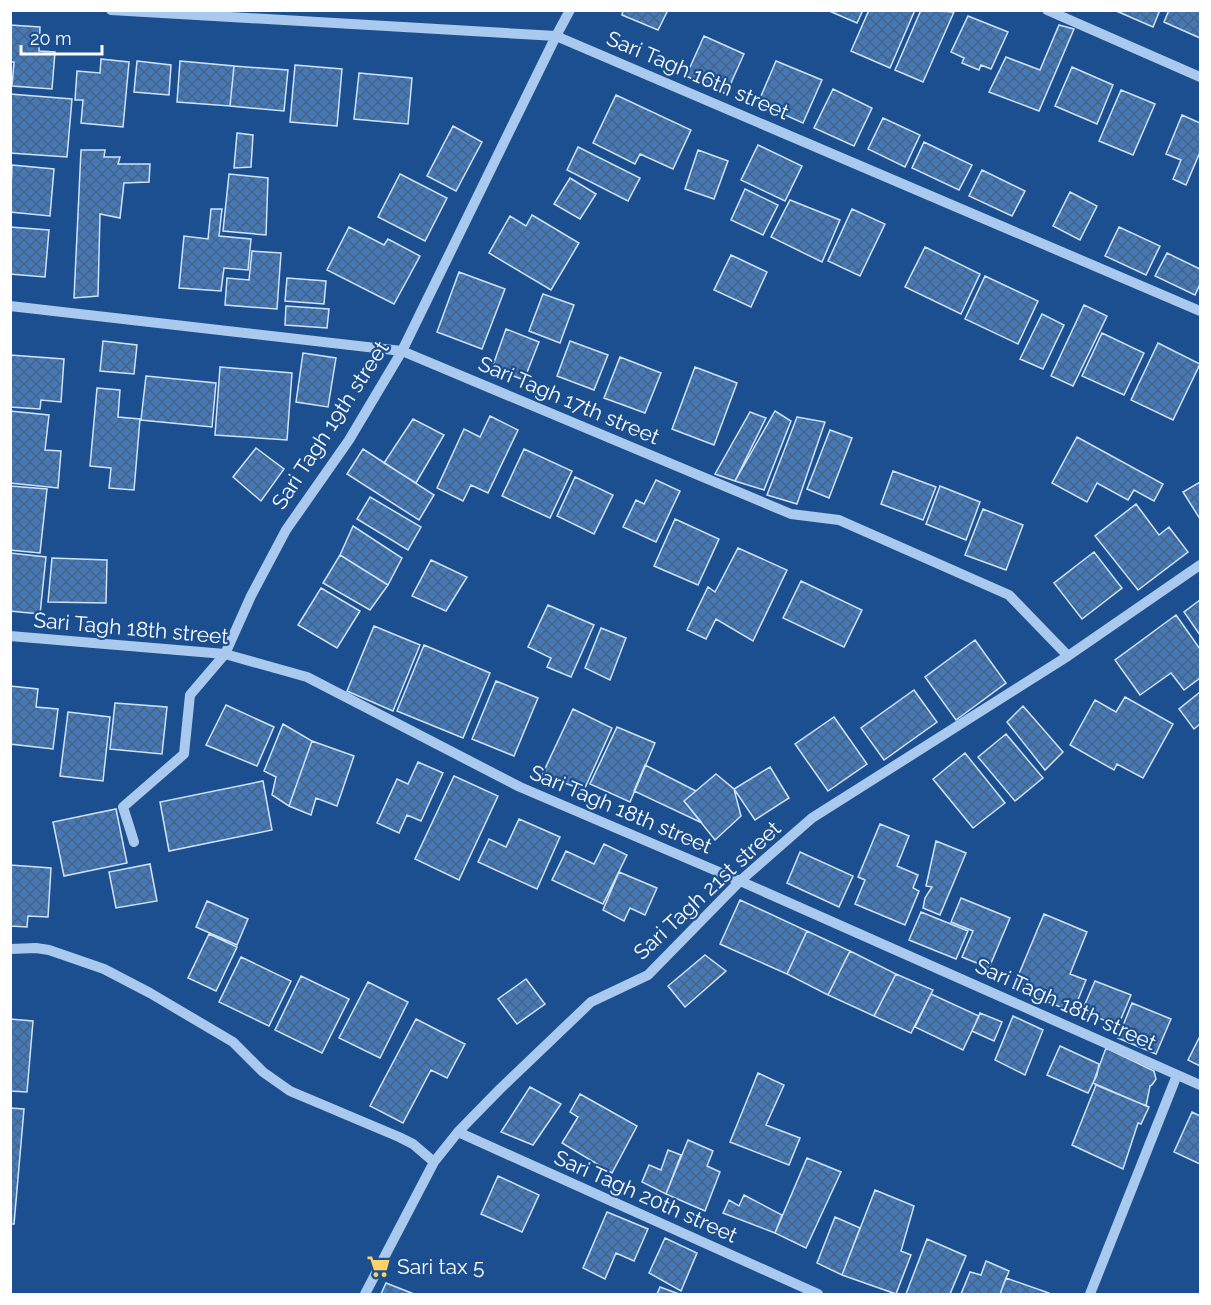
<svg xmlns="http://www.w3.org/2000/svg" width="1211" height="1305" font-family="Raleway,sans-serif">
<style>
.building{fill:url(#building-cross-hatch);stroke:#cfe3fa;stroke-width:1.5}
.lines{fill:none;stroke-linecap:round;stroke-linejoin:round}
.minor{stroke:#a9c9ee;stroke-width:10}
.labels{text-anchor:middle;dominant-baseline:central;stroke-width:4.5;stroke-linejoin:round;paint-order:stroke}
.street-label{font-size:21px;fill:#fff;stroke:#1b4f8f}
.poi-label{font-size:21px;fill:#fff;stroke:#1b4f8f;text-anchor:start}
</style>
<defs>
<pattern id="building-cross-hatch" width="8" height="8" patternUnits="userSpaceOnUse" patternTransform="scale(1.5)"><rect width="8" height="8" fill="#4478b7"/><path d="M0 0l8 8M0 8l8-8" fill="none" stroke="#486282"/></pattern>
</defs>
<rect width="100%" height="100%" fill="#1b4f8f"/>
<path class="building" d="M623,10H668L658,30L622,15Z
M827,10H863L857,23Z
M869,10H915L890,68L851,51Z
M921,10L954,12L923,82L895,70Z
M1114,10H1160L1153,27Z
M1169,10H1200V38L1164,22Z
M968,16L1008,32L991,69L981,65L979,70L962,63L964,58L951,52Z
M10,25L40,27L39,51L55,52L52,89L12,86L14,62H10Z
M1059,25L1074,29L1039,111L989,92L1006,57L1040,70Z
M704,36L744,54L726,94L686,76Z
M101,59L129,62L123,127L81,123L83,100H75L77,71L100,73Z
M137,61L171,65L169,95L134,92Z
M180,61L234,66L230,106L177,102Z
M776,61L822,80L803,123L758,103Z
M295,65L342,69L337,126L290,122Z
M234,66L288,70L284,111L230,106Z
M1072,67L1113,85L1097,124L1055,106Z
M359,73L412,78L408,124L354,119Z
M833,89L872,108L854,146L814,128Z
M1121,90L1155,104L1133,155L1099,141Z
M10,94L72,99L67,157L10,153Z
M616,95L691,130L673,169L640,154L635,164L593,143Z
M1182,115L1200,123V152L1186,185L1173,179L1181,160L1166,154Z
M883,118L920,135L905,167L868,149Z
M453,126L482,142L456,191L427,176Z
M237,133L253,135L251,167L234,168Z
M924,142L972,165L959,190L912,168Z
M758,145L802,166L785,201L741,180Z
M578,147L640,178L628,201L567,170Z
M81,150H105L104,157H120L118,164H150L149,182L124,183L120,218L100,214L98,296L74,298Z
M698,150L728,161L714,199L685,189Z
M12,165L54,169L50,216L10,212Z
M982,170L1025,191L1012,216L969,196Z
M229,174L268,178L266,235L223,231Z
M400,174L447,198L425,241L378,217Z
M570,178L596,194L580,219L554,204Z
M745,189L778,205L763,235L731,220Z
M1070,192L1097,206L1080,240L1053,226Z
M790,200L840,220L822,262L771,237Z
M211,209H222L219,236L251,239L248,270L224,268L221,291L179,288L184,236L208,239Z
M852,209L885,224L860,276L828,261Z
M532,215L579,243L551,290L489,253L510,216L526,226Z
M10,227L49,230L45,277L10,274Z
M349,227L384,245L388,239L420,256L394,304L327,270Z
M1119,227L1160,246L1146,275L1105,256Z
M925,247L980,274L961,314L905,287Z
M252,251L281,253L277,309L225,305L227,278L249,280Z
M1167,253L1200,269V284L1195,295L1155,276Z
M731,255L767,272L751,307L714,290Z
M459,272L505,289L482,349L437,332Z
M985,276L1038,301L1018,344L965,319Z
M287,278L326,281L324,304L285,301Z
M543,294L574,305L560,343L529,331Z
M1084,305L1107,316L1073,386L1051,376Z
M286,306L329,309L327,328L285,325Z
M1042,314L1064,325L1043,369L1020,359Z
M506,329L539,342L524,380L492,368Z
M1102,333L1144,353L1124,395L1082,376Z
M103,341L137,345L134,374L100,371Z
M570,341L608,355L594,390L557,376Z
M1158,343L1200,364L1173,420L1131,400Z
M303,353L336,358L328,407L296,402Z
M10,355L64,359L61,402L41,400L40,409L10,407Z
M620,357L661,373L645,413L604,398Z
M220,367L292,373L287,440L215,435Z
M695,367L737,383L714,445L672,429Z
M146,376L216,383L212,427L141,420Z
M97,388L120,390L118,417L140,419L134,490L109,488L111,468L90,466Z
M10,411L49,415L45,450L61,451L58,488L10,483Z
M775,411L791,421L764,490L735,481Z
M750,412L766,418L735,481L715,474Z
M490,416L518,430L488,493L471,485L463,501L437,488L464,429L480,437Z
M797,417L825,422L797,504L767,495Z
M413,419L444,435L416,483L384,463Z
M830,430L852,438L829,498L807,489Z
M1077,437L1163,484L1154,501L1134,490L1128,500L1097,483L1087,502L1052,483Z
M256,448L284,469L261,501L233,477Z
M363,449L434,495L419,520L347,474Z
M524,449L572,471L550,518L502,496Z
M893,471L936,487L923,520L881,504Z
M575,477L613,495L594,534L557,516Z
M656,480L680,491L656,542L623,527L636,500L644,504Z
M1200,482V519L1183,492Z
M10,486L47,489L40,553L10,550Z
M940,486L980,502L966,540L926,524Z
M370,497L421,527L408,550L357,519Z
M1136,504L1159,535L1169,527L1188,552L1138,590L1095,536Z
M983,509L1023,525L1006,570L965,555Z
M675,519L719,539L698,585L654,566Z
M353,526L402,558L388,585L340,555Z
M738,548L787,570L753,641L716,619L706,639L687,630L708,587L715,592Z
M1094,552L1122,588L1082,619L1054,583Z
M10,553L46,557L40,614L10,611Z
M340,555L388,585L370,610L323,583Z
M52,558L107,560L106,603L48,602Z
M431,560L467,577L446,611L412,596Z
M801,581L862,610L844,647L783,618Z
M321,588L360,611L337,648L298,625Z
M1200,600V635L1184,612Z
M548,605L594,625L571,677L547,667L551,658L528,647Z
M1176,615L1200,649V678L1184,690L1171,673L1140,695L1115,660Z
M374,626L420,645L393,711L347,691Z
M601,628L626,638L610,680L585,668Z
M975,640L1006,683L956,720L925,677Z
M424,645L490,673L463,738L397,711Z
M496,681L538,698L514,756L472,739Z
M10,686L38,689L36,707L58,709L53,749L10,744Z
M914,690L937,722L884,760L861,728Z
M1200,692V724L1194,729L1179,709Z
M1125,697L1173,724L1143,778L1117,764L1114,770L1070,745L1095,700L1116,712Z
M115,703L167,707L162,754L110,749Z
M226,705L274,727L257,766L206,745Z
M1023,706L1063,752L1045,770L1007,722Z
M573,709L612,728L584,790L542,775Z
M68,712L110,717L103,781L60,776Z
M834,717L867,764L828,791L795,744Z
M283,724L312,741L289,806L272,795L276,777L264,771Z
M617,727L655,743L630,802L590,784Z
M1006,734L1043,778L1015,801L978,757Z
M312,741L354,756L337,806L316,798L311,815L289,806Z
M965,753L1005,803L973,828L933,779Z
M418,762L443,773L421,821L407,815L399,833L377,823L397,779L408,784Z
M645,765L696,791L684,801L702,823L634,791Z
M770,767L789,798L755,820L734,789Z
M716,774L734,789L741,816L715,840L684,801Z
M454,776L498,796L459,880L415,859Z
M263,781L272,830L169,851L160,802Z
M116,809L127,863L64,876L53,822Z
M519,819L560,837L537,889L478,862L489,839L506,847Z
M880,824L909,836L897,866L918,875L913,888L919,891L905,925L855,904L865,880L858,877Z
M936,841L966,853L940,915L923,908L925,898L932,887L926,886Z
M604,844L627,855L603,904L552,880L566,851L594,864Z
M800,852L853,876L839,907L787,883Z
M150,864L157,901L116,908L109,872Z
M10,865L51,868L48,917L28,916L27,927L10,926Z
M619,872L657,888L645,915L630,908L624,921L603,910Z
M961,898L1010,918L989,968L962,957L973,931L951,922Z
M740,900L807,931L787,974L720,944Z
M207,901L248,919L237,945L196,927Z
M921,912L968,931L956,959L909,940Z
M1044,914L1087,932L1070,974L1086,980L1073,1012L1013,988Z
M807,931L850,951L828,995L787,974Z
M209,934L237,947L216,991L188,978Z
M850,951L896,974L874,1016L828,995Z
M705,955L726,971L685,1007L668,986Z
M241,957L291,981L269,1026L219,1002Z
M896,974L933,990L911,1033L874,1016Z
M301,976L349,999L322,1053L275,1030Z
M526,979L545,1004L517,1024L498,999Z
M1095,981L1131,995L1118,1026L1082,1011Z
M368,982L408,1002L380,1058L339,1038Z
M931,994L979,1016L963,1050L915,1027Z
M1132,1003L1171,1019L1156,1054L1118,1038Z
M980,1013L1002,1022L994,1041L972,1031Z
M1013,1016L1043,1030L1025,1075L995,1060Z
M10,1019L33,1021L27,1092L10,1091Z
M416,1019L465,1044L447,1078L431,1070L403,1123L370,1106Z
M1200,1036V1066L1188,1060Z
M1060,1046L1099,1064L1097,1075L1088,1093L1047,1075Z
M1106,1048L1154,1071L1156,1079L1152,1085L1150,1086L1146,1106L1093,1083Z
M758,1073L784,1085L766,1125L800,1138L789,1165L730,1142Z
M1096,1085L1149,1107L1141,1124L1138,1123L1123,1169L1072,1145Z
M530,1087L561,1104L533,1145L501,1132Z
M580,1094L637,1126L612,1173L562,1143L578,1117L570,1112Z
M10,1108L24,1109L14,1224H10Z
M1192,1112L1200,1116V1164L1174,1152Z
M688,1140L713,1151L707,1166L720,1172L705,1211L666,1194Z
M668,1150L681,1155L666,1194L642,1182L649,1165L661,1170Z
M807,1158L841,1172L806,1248L775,1233Z
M498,1176L539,1195L522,1232L481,1214Z
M875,1190L914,1206L901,1251L911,1255L896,1294L842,1275Z
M744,1195L782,1215L775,1233L723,1213L729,1200L739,1206Z
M607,1212L648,1229L634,1261L616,1253L605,1279L583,1268Z
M835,1217L860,1228L842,1275L817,1263Z
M665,1238L697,1253L681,1291L649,1273Z
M927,1239L966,1256L950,1294H906Z
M986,1261L1009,1271L1000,1294H961L970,1272L981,1275Z
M1006,1278L1049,1293V1294H1000Z
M386,1283L414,1294H381Z
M660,1287L679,1294H657Z"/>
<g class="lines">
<path class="minor" d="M111,10L556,36L1200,311
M1047,10L1200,77
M10,306L402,351L791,514L839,520L1009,595L1068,656
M10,636L225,654L307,677L520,787L740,881L1200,1085
M134,842L123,807L184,754L190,695L225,654L251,596L286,530L349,440L402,351L556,36L570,10
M10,949L36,948L49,950L104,969L150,993L233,1042L263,1072L290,1091L399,1137L413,1144L434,1162
M458,1132L818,1294
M365,1294L434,1162L458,1132L500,1089L591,1002L648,975L740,881L812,818L1068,656L1200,565
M1090,1294L1177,1075"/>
</g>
<defs>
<symbol id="supermarket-bare" viewBox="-9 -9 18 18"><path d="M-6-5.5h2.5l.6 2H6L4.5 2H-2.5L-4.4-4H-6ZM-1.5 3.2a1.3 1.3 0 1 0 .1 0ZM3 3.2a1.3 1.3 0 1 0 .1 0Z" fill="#ffd166" stroke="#1b4f8f" stroke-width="2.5" paint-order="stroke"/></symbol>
</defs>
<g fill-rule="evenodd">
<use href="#supermarket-bare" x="362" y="1250" width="33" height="33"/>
</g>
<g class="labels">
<g class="street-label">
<text transform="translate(698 75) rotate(23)">Sari Tagh 16th street</text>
<text transform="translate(569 400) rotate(23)">Sari Tagh 17th street</text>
<text transform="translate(330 425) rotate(-57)">Sari Tagh 19th street</text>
<text transform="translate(131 628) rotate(5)">Sari Tagh 18th street</text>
<text transform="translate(621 809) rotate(23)">Sari Tagh 18th street</text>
<text transform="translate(707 890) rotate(-43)">Sari Tagh 21st street</text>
<text transform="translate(1066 1004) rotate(24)">Sari Tagh 18th street</text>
<text transform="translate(646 1196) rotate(24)">Sari Tagh 20th street</text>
</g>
<g class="poi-label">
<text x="397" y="1266">Sari tax 5</text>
</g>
</g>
<rect width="1211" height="1305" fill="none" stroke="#ffffff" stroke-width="24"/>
<path d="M21 45v9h81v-9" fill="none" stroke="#ffffff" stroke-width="3"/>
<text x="30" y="45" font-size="18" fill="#ffffff" stroke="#1b4f8f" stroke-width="4.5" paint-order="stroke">20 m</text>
</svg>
